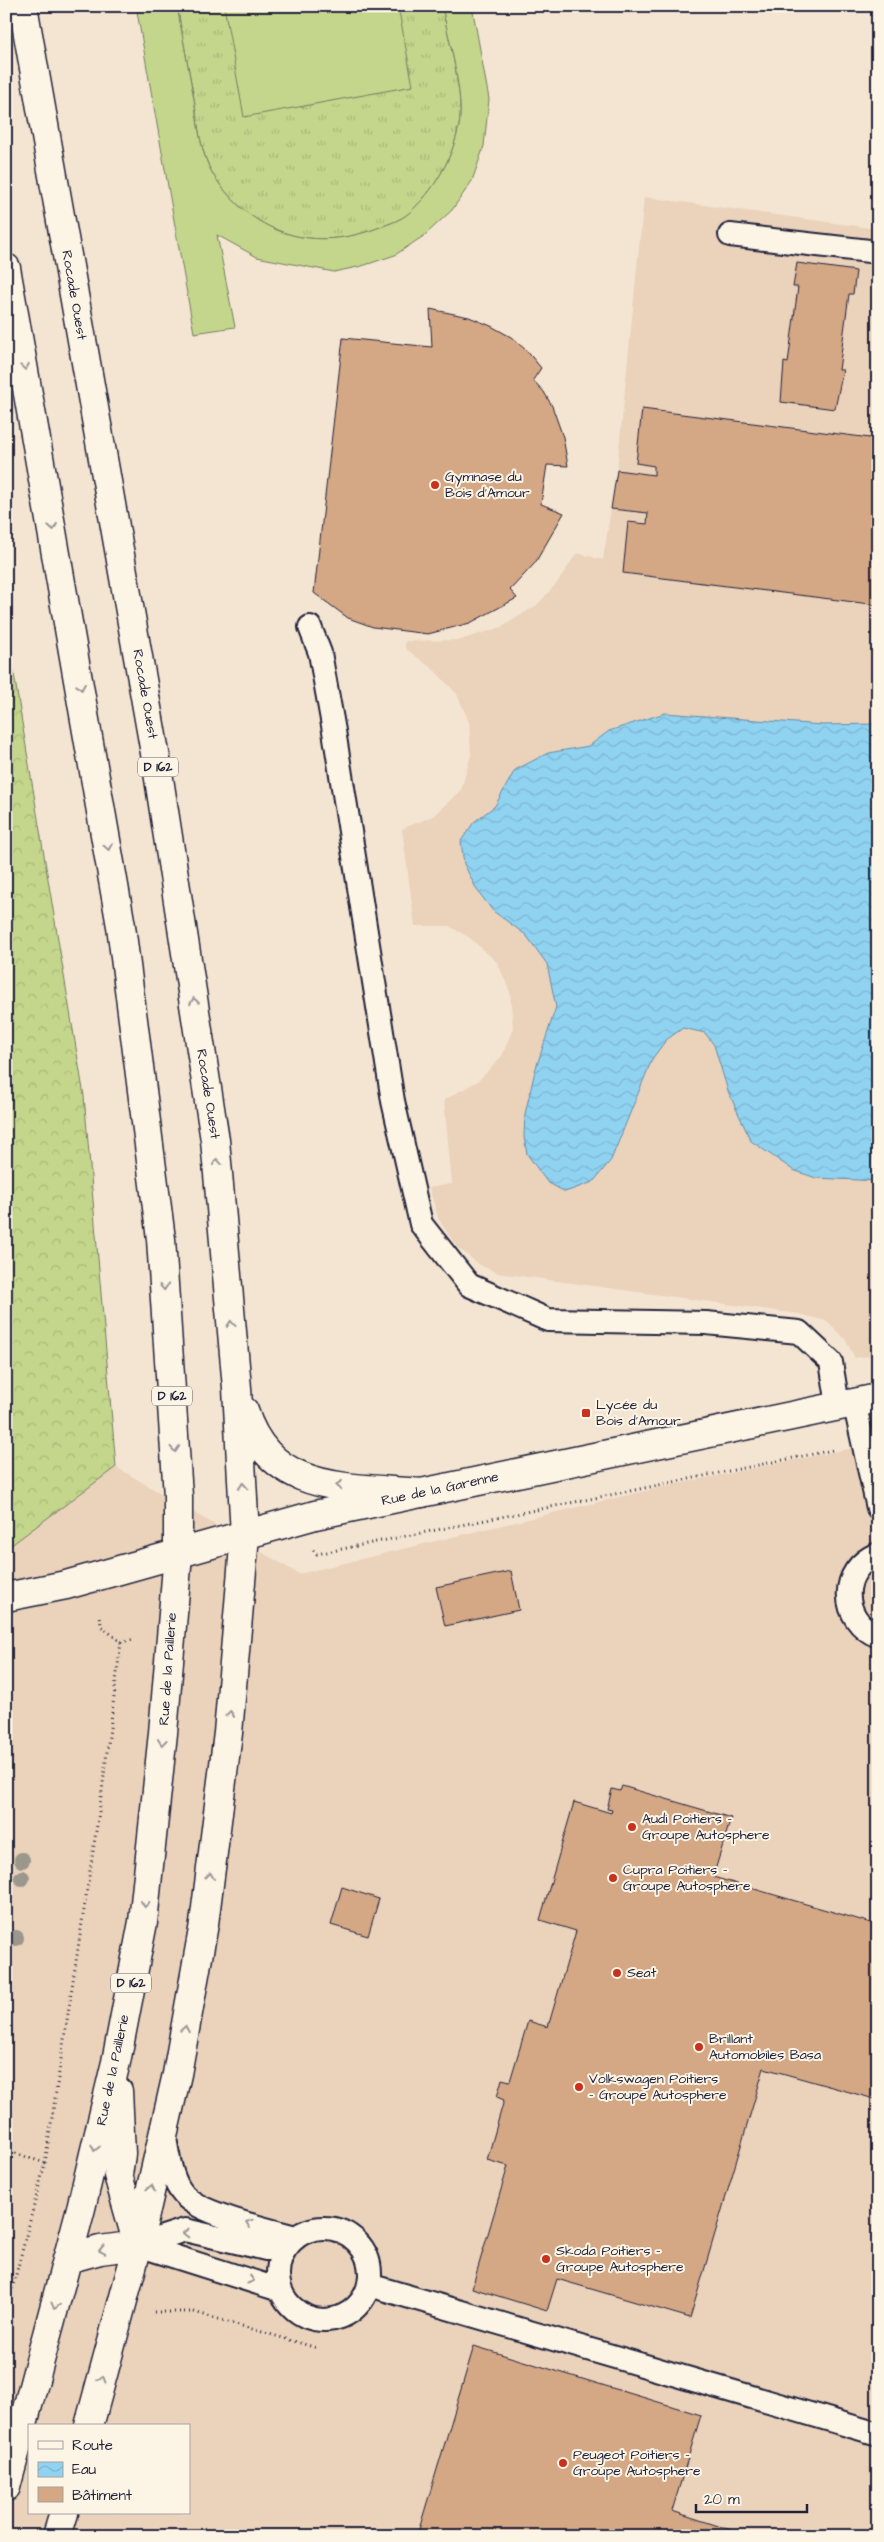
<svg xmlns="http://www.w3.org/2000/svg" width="884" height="2542" font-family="'Architects Daughter',sans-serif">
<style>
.built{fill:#ead2bb;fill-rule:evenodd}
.grass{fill:url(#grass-tufts);stroke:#737c63}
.forest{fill:url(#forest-crowns);stroke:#737c63}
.garden{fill:#c4d68b;stroke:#737c63}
.water{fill:url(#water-waves);stroke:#648ca8}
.building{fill:#d4a785;stroke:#22223b}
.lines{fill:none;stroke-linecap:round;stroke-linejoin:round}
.service-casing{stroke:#22223b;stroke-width:26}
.minor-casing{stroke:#22223b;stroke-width:31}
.primary-casing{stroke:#22223b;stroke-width:31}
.path{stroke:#22223b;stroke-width:3;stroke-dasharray:1 4;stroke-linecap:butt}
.service{stroke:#fcf5e5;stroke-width:22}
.minor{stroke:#fcf5e5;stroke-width:28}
.primary{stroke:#fcf5e5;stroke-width:28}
.tree{fill:#9b978c}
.oneway{stroke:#9a9698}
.poi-dot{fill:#c8321e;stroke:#fcf5e5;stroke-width:2}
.labels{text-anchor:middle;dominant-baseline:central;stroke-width:4;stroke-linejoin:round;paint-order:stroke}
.shield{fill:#fcf5e5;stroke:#63616e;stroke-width:1}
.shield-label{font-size:12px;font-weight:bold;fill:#22223b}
.street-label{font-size:14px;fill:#22223b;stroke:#fcf5e5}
.poi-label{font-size:14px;fill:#22223b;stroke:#fcf5e5;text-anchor:start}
</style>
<defs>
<pattern id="grass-tufts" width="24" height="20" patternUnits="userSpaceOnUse" patternTransform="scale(1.25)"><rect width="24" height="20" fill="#c4d68b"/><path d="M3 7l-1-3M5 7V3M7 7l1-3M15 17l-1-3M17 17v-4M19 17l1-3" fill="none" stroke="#a8b779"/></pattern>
<pattern id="forest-crowns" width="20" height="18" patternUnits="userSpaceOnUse" patternTransform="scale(1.25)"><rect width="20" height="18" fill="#c4d68b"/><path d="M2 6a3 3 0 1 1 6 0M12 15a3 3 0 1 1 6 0" fill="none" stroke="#a8b779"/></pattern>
<pattern id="water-waves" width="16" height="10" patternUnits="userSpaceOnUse" patternTransform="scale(1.25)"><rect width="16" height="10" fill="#90d3f1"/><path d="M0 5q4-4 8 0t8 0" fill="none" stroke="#7cb5d0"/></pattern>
</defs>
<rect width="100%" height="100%" fill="#f4e5d2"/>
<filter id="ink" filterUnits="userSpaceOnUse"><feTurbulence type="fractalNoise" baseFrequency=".02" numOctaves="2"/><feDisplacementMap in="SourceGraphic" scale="10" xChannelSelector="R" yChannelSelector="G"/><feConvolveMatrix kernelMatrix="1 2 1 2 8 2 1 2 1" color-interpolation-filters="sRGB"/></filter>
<g filter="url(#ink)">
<path class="built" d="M644,197L878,229V1355L855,1358L845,1339L826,1321L799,1314L498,1273L480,1265L457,1247L439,1220L429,1188L452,1184L444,1100L478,1081L502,1056L513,1028L510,992L497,962L470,938L449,926H415L402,829L433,816L461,790L471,755L469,722L457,694L434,670L405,648V641L460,640L502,627L537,605L557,583L577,553L603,560L617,470Z
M878,1443V2536H6V1549L116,1467L299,1574L657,1488ZM29,2426H189V2513H29Z"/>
<path class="grass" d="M177,6H442C448,37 465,97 459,126C452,159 435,190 409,213C400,221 383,226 372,230C308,252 251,232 214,176C200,154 198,124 194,99C188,68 183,37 177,6Z"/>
<path class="forest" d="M6,626L84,1096L116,1467L6,1549Z"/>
<path class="garden" d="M136,6H177C183,37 188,68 194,99C198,124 200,154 214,176C251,232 308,252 372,230C383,226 400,221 409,213C435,190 452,159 459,126C465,97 448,37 442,6H472L489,99L484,146L472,181L452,210L425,235L395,255L362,266L334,272L257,257L217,235L235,327L194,333Z
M224,6H398L413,86L244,117Z"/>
<path class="water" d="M665,713L822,725L878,724V1181L816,1178L793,1170L751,1141L728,1091L714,1045L705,1033L683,1028L666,1040L652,1059L611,1160L593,1182L565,1192L547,1182L527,1154L524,1137L525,1114L535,1071L556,1007L547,964L526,935L493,911L477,890L464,864L461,841L474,822L495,806L515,770L548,753L589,746L609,731Z"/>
<path class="building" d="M797,263L856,271L853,294H849L839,370H843L835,409L781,402L784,362L788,363L798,287H793Z
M430,309L469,317L491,326L511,337L527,351L541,368L533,380L544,392L552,406L563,437L568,466L547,465L541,504L564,513L535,563L510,590L517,598L470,623L428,634L373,627L348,618L314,593L343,338L432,347Z
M642,409L878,439V605L623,573L628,522L647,524L648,513L611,509L617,470L654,475V466L636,463Z
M511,1571L519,1610L445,1626L436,1587Z
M622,1786L731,1818L713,1877L878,1925V2100L764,2068L690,2318L557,2279L547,2311L472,2288L508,2166L487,2160L504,2100L497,2097L502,2079L510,2081L528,2021L548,2027L576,1931L540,1920L574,1802L611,1813L612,1810L607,1809L612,1789L620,1791Z
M342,1887L379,1899L368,1936L331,1925Z
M474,2346L701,2415L672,2511L734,2531L732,2536H417Z"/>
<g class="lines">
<defs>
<path id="service" d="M730,235L878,252
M310,627L320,653L334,731L393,1101L421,1224L469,1285L548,1320L706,1323L799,1332L831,1362L838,1405
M854,1402L878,1508
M878,1554C838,1569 840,1621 878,1636
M164,2133C168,2152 170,2180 184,2195C200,2214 269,2230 296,2237
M278 2274a46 46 0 1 1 92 0a46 46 0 1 1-92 0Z
M138,2245L185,2230L266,2249L285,2248
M138,2245L280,2290
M369,2285L878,2434"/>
<path id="minor" d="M6,1597L66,1585L315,1515L878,1398"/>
<path id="primary" d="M23,6L155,753L215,1140L237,1388L245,1535L228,1733L204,1924L177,2074L138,2245L89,2426
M6,268L121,926L161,1239L178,1496V1554L163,1733L143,1922L116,2062L81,2208L6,2487
M244,1411C271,1496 350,1486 422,1493
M67,2259L100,2250L138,2245L118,2175L121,2154L118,2091
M57,2536L64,2513"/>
</defs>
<use href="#service" class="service-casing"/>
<use href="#minor" class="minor-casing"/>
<use href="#primary" class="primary-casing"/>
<path class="path" d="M313,1550L317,1554L833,1450
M121,1642L135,1639
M6,2150L45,2163
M154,2312H194L317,2348
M6,2313L45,2163L101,1799L121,1642L101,1626L100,1614"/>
<use href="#service" class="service"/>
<use href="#minor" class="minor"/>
<use href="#primary" class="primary"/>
</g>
<g class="tree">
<circle cx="22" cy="1860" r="8"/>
<circle cx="22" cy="1878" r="8"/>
<circle cx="16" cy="1938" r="8"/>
</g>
<defs><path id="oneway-chevron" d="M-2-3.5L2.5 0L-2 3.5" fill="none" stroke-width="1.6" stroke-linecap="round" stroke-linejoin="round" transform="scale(1.25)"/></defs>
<g class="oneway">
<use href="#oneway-chevron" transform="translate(25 367) rotate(80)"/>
<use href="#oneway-chevron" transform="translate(53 527) rotate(80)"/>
<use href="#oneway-chevron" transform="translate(81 687) rotate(80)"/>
<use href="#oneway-chevron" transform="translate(108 847) rotate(80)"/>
<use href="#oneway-chevron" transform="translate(194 1001) rotate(-99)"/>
<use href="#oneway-chevron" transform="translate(217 1162) rotate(-95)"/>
<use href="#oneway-chevron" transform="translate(164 1287) rotate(86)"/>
<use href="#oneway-chevron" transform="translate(231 1324) rotate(-95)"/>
<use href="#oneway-chevron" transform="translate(175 1449) rotate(86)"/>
<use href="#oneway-chevron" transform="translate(339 1485) rotate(-175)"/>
<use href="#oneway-chevron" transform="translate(243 1486) rotate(-93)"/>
<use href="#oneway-chevron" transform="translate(230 1714) rotate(-85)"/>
<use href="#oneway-chevron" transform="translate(162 1742) rotate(96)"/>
<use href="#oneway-chevron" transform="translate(210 1876) rotate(-83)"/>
<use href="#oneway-chevron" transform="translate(145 1904) rotate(96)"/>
<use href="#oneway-chevron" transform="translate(185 2029) rotate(-80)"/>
<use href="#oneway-chevron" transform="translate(95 2148) rotate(103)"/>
<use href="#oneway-chevron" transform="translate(151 2188) rotate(-77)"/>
<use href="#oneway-chevron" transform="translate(249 2223) rotate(-161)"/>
<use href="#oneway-chevron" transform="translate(186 2233) rotate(-179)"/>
<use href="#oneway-chevron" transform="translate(102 2250) rotate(169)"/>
<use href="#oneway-chevron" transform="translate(251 2280) rotate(16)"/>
<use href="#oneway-chevron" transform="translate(55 2306) rotate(105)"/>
<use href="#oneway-chevron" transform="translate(102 2379) rotate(-74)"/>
</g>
</g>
<g class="poi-dot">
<circle cx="435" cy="485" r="5"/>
<rect x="581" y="1408" width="10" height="10" rx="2.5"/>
<circle cx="632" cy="1827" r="5"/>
<circle cx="613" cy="1878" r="5"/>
<circle cx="617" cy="1973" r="5"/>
<circle cx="699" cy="2047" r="5"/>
<circle cx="579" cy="2087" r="5"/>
<circle cx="546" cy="2259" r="5"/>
<circle cx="563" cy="2463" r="5"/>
</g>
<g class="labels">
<g class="shield">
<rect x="138" y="757.5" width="40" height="19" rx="4"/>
<rect x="152" y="1386.5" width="40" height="19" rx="4"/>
<rect x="111" y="1973.5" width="40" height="19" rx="4"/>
</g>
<g class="shield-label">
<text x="158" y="767">D 162</text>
<text x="172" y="1396">D 162</text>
<text x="131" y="1983">D 162</text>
</g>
<g class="street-label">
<text transform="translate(74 295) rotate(80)">Rocade Ouest</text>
<text transform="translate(145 694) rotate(80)">Rocade Ouest</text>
<text transform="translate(208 1094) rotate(81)">Rocade Ouest</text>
<text transform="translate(440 1489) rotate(-12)">Rue de la Garenne</text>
<text transform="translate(168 1669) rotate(-86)">Rue de la Paillerie</text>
<text transform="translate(113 2070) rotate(-78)">Rue de la Paillerie</text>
</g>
<g class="poi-label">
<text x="445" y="477">Gymnase du<tspan x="445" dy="16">Bois d'Amour</tspan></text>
<text x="596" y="1405">Lycée du<tspan x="596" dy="16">Bois d’Amour</tspan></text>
<text x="642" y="1819">Audi Poitiers -<tspan x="642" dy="16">Groupe Autosphere</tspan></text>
<text x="623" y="1870">Cupra Poitiers -<tspan x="623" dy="16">Groupe Autosphere</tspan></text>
<text x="627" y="1973">Seat</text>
<text x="709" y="2039">Brillant<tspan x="709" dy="16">Automobiles Basa</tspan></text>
<text x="589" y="2079">Volkswagen Poitiers<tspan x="589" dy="16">- Groupe Autosphere</tspan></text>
<text x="556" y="2251">Skoda Poitiers -<tspan x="556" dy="16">Groupe Autosphere</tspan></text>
<text x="573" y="2455">Peugeot Poitiers -<tspan x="573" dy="16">Groupe Autosphere</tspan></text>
</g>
</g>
<rect width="884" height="2542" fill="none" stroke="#fcf5e5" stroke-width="25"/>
<rect x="12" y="12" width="859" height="2517" fill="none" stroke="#22223b" stroke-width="2" filter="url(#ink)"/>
<rect x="28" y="2424" width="162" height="90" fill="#fcf5e5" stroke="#a5a1a1"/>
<rect x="38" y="2441" width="25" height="8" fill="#fcf5e5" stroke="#a5a1a1"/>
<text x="72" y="2450" font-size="15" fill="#22223b">Route</text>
<rect x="38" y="2462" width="25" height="15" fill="url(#water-waves)" stroke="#a5a1a1"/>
<text x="72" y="2474" font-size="15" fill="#22223b">Eau</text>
<rect x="38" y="2487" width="25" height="15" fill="#d4a785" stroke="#a5a1a1"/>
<text x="72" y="2500" font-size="15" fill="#22223b">Bâtiment</text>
<path d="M696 2504v8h111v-8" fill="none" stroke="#22223b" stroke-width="2.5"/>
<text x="704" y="2504" font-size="15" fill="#22223b" stroke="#fcf5e5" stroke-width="4" paint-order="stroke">20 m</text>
</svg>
